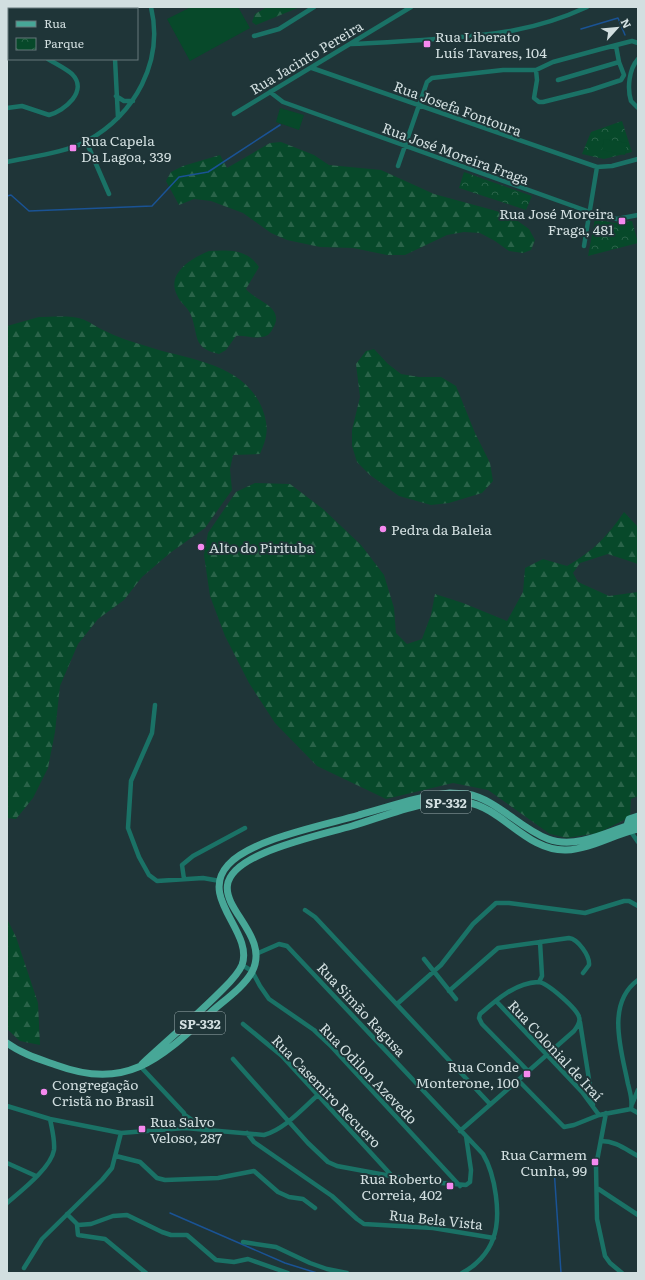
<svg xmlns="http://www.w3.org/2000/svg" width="645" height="1280" font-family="Literata,serif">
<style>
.forest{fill:url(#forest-firs)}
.park{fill:url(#park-crowns)}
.garden{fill:#07492a}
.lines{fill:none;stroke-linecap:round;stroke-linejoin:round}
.stream{stroke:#1a5395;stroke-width:1.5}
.street{stroke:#1a7266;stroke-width:4.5}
.primary{stroke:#47a797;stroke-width:7}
.poi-dot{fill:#f589ef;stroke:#1f3538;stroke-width:1.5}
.labels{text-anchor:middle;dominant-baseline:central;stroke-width:4;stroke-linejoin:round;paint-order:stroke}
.shield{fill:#1f3538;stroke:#9cacae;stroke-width:1}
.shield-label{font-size:13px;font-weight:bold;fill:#d2dfe0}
.poi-label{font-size:14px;fill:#d2dfe0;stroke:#1f3538;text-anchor:start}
.street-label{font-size:14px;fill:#d2dfe0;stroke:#1f3538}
</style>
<defs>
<pattern id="forest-firs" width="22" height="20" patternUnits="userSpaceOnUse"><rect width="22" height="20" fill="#07492a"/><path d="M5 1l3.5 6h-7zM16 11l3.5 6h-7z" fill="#2a6349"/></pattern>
<pattern id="park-crowns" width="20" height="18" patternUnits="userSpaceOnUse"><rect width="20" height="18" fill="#07492a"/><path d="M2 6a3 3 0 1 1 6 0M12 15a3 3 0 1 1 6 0" fill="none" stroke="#2a6349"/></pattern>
</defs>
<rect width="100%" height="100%" fill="#1f3538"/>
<path class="forest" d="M267,7H300L256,25L252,22L255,14Z
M281,142L314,155L329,165L381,170L434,194L500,212L515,219L529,229L535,240L531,250L523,253L509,251L495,241L480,233L464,232L447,235L405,255H387L353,248L320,247L287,240L271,233L243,213L211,201L194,199L179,205L166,181L171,172L183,166L220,155L227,168L270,143Z
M209,251C229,250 247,249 259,267L246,289C255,301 286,307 273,328C271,333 267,337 261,337C253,339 244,335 236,336L226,350L219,354C192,348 199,336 191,315C188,307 180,303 177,295C166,273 192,258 209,251Z
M39,317C52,317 70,315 82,319C89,321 96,327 103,330C117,337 132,342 146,346C187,360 243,362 262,408C269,427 268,435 260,454L233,455L230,469L232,490L205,528L170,553L142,577L124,600L98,619L78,644L60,686L55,732L48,768L33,798L16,819L7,818V326Z
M374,349L388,364L401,374L419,377H441L456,386L475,433L490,463L493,481L482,493L449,503L431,505L399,496L370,475L357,462L352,446V430L360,397L356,364L366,351Z
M255,483L290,484L323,509L361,545L384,575L394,608L396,633L407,644L422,639L431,615L435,594L463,603L507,621L523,592L525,568L543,559L567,566C593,551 607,537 624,512L638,527V564L608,554L580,563L573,573L578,582L609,596L638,592V796L631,799L630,817L598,833L567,838L550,834L488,790L453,783L386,799L317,766L275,723L249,683L225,636L210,596L204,555L208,533L236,492Z
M7,919L16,937L38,1003L40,1045L20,1041L7,1029Z"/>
<path class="park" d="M25,7H63L64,9H28Z
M622,121L632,152L604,159L582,154L591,132Z
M464,172L532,196L526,210L459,188Z
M595,219L614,223L632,221L638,243L588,256Z"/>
<path class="garden" d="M191,7H238L250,28L190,61L167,19Z
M280,108L304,115L299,130L276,122Z
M604,139L627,143L625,155L602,150Z"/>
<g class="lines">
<path class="stream" d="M581,29L618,18L625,35
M7,196L11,195L29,211L152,206L179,177L208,172L280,125
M554,1168L561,1273
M170,1213L285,1263L317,1273"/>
<path class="street" d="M7,34L9,36
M254,36L279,29L314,7
M351,44C379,43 408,41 436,39C492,35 535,31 587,7
M115,59L118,118
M638,59C629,69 627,88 631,101L638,108
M312,68L597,167L612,166L638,159
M536,70L537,80L534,98L539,102H543L591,90L621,80L624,75L619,62
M558,80L619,62L616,46
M270,92L283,102L601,216L617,219L638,215
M116,96L124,101H133
M7,108L22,106L49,115C64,111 89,91 72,74C65,68 56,64 48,59
M234,114L411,7
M86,141L109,194
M7,162C30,157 68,152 87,141C135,114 164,62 151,7
M398,166L427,82L432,78L503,70H536L553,62L601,49L632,41L638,43
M584,246L597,167
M155,705L152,733L131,781L128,828L139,857L149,875L157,881L203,878L220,881
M629,829L638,842
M184,879L182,865L193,856L245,828
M305,910L315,917L490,1104
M256,954L279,944L287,946L483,1154C495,1174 502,1216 493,1239C488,1253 476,1266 462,1273
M424,959L456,999
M242,965L252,971L260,986L269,999L314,1030L330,1045L460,1186
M539,982L542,976L540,942
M449,991L498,948L569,938C578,939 590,956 589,965L583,973
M496,1001L582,1092L599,1115
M397,1004L441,965L473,924L496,903H509L585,913L624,901H629L638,906
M580,1022L593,1105
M243,1024L282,1056L393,1177
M233,1059L308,1143L328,1162L337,1166L418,1181L466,1185L470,1182L471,1170L466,1136
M140,1066L184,1113L186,1124L185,1128
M518,1080L564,1127L574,1125L599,1115L631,1109
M632,1104L638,1090
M7,1106L50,1119L121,1133L185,1128L264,1135C285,1129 302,1109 319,1094
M631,1109C633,1101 630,1092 628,1084C622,1052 605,1004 638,980
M631,1109L638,1113
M606,1113L596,1166L597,1219L605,1256L610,1263L622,1273
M185,1115L205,1129
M460,1131L574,1031C577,1027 581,1022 579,1017C577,1009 547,982 538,982C515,983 496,1000 480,1014L479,1018L482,1024L528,1071
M247,1133L254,1142L332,1196L357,1219L364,1224L433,1228L494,1238
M601,1141C616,1141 625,1149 638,1156
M116,1156L140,1162L157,1178L165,1180L218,1178L254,1171L278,1192L289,1197L303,1199L315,1208
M7,1163L36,1176
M597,1188L638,1215
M7,1203C21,1191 51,1168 54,1150C55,1140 52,1129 50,1119
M67,1214L78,1225L91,1224L113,1216L127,1215L162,1232L171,1235H187L216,1260L234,1262L248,1259L288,1273
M77,1225L78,1235L105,1239L146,1273
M243,1242L276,1247L310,1263L327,1269L347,1273
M24,1268L42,1239L102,1180L112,1168L121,1133"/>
<path class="primary" d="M627,825L629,819L638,816
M7,1043C22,1054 39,1059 56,1065C127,1091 160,1059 210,1013C223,1001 243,988 252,972C277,924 176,891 264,853C292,841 323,834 352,826C386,816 431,796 466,802C503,808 526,851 566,850C591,849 614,834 638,829
M142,1064C168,1040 195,1017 220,992C228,984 238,975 242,965C254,932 198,898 228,865C251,839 325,825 359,815C389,807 419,796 450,793C455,793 462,794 467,794C484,797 499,808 513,818C524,826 535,834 548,839C577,850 611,830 638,822"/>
</g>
<g class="poi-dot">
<rect x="423" y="40" width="8" height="8" rx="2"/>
<rect x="69" y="144" width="8" height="8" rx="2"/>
<rect x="618" y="217" width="8" height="8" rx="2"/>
<circle cx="383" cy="529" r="4"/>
<circle cx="201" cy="547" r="4"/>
<rect x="523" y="1070" width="8" height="8" rx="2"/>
<circle cx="44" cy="1092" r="4"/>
<rect x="138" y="1125" width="8" height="8" rx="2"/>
<rect x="591" y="1158" width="8" height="8" rx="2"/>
<rect x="446" y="1182" width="8" height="8" rx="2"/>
</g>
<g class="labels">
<g class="shield">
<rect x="421" y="791" width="50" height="22" rx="3"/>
<rect x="175" y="1012" width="50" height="22" rx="3"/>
</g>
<g class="shield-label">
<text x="446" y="802">SP-332</text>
<text x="200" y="1023">SP-332</text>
</g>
<g class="poi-label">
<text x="435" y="36">Rua Liberato<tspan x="435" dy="16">Luís Tavares, 104</tspan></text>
<text x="81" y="140">Rua Capela<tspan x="81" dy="16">Da Lagoa, 339</tspan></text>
<text x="614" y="213" text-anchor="end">Rua José Moreira<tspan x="614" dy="16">Fraga, 481</tspan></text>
<text x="391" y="529">Pedra da Baleia</text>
<text x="209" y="547">Alto do Pirituba</text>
<text x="519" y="1066" text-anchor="end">Rua Conde<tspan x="519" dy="16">Monterone, 100</tspan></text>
<text x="52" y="1084">Congregação<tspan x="52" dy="16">Cristã no Brasil</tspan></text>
<text x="150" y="1121">Rua Salvo<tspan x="150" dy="16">Veloso, 287</tspan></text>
<text x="587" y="1154" text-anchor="end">Rua Carmem<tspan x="587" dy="16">Cunha, 99</tspan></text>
<text x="442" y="1178" text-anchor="end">Rua Roberto<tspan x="442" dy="16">Correia, 402</tspan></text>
</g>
<g class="street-label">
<text transform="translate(306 57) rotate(-31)">Rua Jacinto Pereira</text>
<text transform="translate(458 108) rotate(20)">Rua Josefa Fontoura</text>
<text transform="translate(456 153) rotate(20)">Rua José Moreira Fraga</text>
<text transform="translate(362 1009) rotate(47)">Rua Simão Ragusa</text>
<text transform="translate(556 1050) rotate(47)">Rua Colonial de Iraí</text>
<text transform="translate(369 1073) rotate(46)">Rua Odilon Azevedo</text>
<text transform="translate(327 1091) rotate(46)">Rua Casemiro Recuero</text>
<text transform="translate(436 1219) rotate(6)">Rua Bela Vista</text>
</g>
</g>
<rect width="645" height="1280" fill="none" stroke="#d2dfe0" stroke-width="16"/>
<rect x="8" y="8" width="130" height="52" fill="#1f3538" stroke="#67797b"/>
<rect x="16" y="21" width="20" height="6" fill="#47a797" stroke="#67797b"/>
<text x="44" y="28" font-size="12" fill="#d2dfe0">Rua</text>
<rect x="16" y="38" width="20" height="12" fill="url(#park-crowns)" stroke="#67797b"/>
<text x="44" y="48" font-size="12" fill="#d2dfe0">Parque</text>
<g transform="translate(617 28) rotate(63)" stroke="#1f3538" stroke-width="3" paint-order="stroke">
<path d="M0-3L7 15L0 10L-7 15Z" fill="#d2dfe0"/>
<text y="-6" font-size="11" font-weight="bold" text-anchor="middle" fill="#d2dfe0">N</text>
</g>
</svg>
